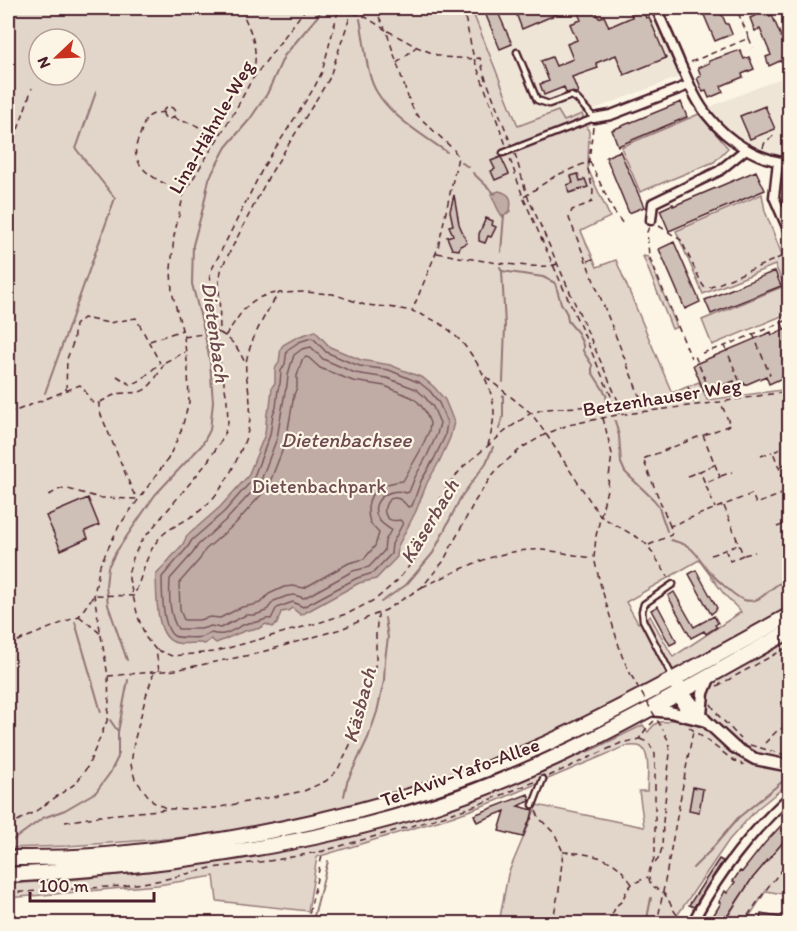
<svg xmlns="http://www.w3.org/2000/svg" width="797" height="931" font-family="Itim,sans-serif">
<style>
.built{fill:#eee5d7}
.green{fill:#e2d5ca;stroke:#967a7a;stroke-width:1.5;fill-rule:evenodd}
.water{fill:#c0aca5;stroke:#917474;stroke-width:1.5}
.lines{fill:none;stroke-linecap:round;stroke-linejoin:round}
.shore{stroke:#79575c;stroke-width:1.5}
.stream{stroke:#917474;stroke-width:2}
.building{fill:#cfc0b7;stroke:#4a1f2b;stroke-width:1.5}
.service-casing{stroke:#4a1f2b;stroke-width:9}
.minor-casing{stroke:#4a1f2b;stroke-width:13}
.tertiary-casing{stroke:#4a1f2b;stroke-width:15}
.primary-casing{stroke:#4a1f2b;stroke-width:18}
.trunk-casing{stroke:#4a1f2b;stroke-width:18}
.path{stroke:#4a1f2b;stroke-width:1.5;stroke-dasharray:6 4.5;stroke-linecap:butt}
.service{stroke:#fcf5e5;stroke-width:4.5}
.minor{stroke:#fcf5e5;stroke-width:8}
.tertiary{stroke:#fcf5e5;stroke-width:10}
.primary{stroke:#fcf5e5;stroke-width:14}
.trunk{stroke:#fcf5e5;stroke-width:14}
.path-bridge{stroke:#4a1f2b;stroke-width:1.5;stroke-dasharray:6 4.5;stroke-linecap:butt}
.labels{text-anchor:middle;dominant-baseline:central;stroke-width:4.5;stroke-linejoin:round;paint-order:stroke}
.street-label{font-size:20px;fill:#4a1f2b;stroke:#fcf5e5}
.park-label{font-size:20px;fill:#704c53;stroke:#fcf5e5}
.water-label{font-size:21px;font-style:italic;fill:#6d4950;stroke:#fcf5e5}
</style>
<rect width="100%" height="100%" fill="#fcf5e5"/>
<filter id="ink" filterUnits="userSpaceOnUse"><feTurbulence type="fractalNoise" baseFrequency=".0167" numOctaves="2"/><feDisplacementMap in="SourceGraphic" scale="12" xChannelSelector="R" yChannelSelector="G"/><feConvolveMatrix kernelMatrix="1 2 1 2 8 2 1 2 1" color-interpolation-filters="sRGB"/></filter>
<g filter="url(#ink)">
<path class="built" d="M471,8H648L679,77L563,121L558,111L518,126Z
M789,75V158L765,153L734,134L707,108Z"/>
<path class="green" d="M8,8H471L518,126L558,111L564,121L582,114L589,132L588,169L610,217L581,231L597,267L616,260L672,393L699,382L707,400L789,389V608L707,656L590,718L506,756L384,799L231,831L177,838L68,846L8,848ZM39,39H75V75H39ZM699,560L724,594L741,612L673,657L650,616L638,623L626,602Z
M699,114L728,148L714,162L640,192L621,147Z
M762,194L765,211L789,273V313L712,345L702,320L784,286L775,265L703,294L676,231Z
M643,256L648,257L677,327L672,329Z
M789,637V783L757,809L729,840L672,923H499L508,874L537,805L644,827L639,791H647C647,781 651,753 641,747C637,745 631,746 626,746L496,801L451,817L317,857L308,911L217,901L214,876L158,885L8,898V884L77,879L154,871L205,860L318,841L382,828L476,798L594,749L643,725L648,732C654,724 658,720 668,722L715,678Z
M664,691L598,727L565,747L483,782L405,808L338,826L250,844L134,859L8,868V865L20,864L371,813Z
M789,835V895L766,891L745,923L723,924L751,880Z"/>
<path class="water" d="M499,191C511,194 512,199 510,211L503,217C497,210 495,202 491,194Z
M315,331L330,347L361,360L390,365L423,378L434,387L445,400L454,422L450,438L439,462L427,483L416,511L398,546L397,557L376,579L359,583L301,615L292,608L288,611L281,612L277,624L272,627L266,624L258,629C248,627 227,639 216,643L211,639L205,644C196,641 187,645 177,643C154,639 157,592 156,575L183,544L187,536L220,507L248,476L265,434L267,413L270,407L272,387L275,383V369L279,362L281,348L283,345L297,337Z"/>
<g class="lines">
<path class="shore" d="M311,338L314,339L326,352L349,362L360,366L389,370L420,383L430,391L439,403L447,422L445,436L434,459L421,481L412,506L408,507C387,479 372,526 400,520L403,523L392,544L391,554L373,573L357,578L303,607L293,602L279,607L276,609L271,619C265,618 263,621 257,622C254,623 251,622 248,623C233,628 227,638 211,633C208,634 205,636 202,637C198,638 178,638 174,636C162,629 162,590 162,577L187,548L192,540L224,512L253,479L270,435L273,414L276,408L278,389L280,384L281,371L285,364L287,350L299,342Z
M311,347L323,359L355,373L387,378L416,389L424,396L433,407L440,423L437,434L427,456L415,477L409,492L406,493C389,486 367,502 379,520C382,524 387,527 391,530L385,541L384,551L369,567L353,571L304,598L294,595L287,596L274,601L266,611L255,615H246L220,628L211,626L201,629H178C169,615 169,596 170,579L193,553L198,545L229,517L260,483L277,438L285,392C288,386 287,382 288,376C289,369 292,362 294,355L302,349Z
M306,357L309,358L320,368L353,381L385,386L411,397L418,402L425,411L430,423L429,431L420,451L403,481C386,483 370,487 368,507C368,512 368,517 370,522C372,526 376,530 379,533L375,546L364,559L349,563L304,588L293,586L284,587L269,594L260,603L253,605L242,607L220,618L210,617L199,620H184L180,610L179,583L200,559L205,550L236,523L268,487L286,441L294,395L297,387V376L302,360Z"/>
<path class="stream" d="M358,8L360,12
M360,19C364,38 365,60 371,79C380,110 422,135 447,152
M461,162L468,167
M473,173L495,194
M501,252L504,215
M500,267L502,271L543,277L555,283L561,303L567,314L568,321L578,333L583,345V351L592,365V372L606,394L607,405
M502,271L505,326L503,382
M45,393L115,198L76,149L96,92
M615,421L619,436L621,463L625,472L654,500L658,505L667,531
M499,429L503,417V395
M671,540C677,542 685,544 689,547C696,552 702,562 707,569C713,576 736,598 744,600C766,606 772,577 790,583
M381,602L406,585L433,553L461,497L486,463L493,447
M75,622L101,712
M127,660L108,605L106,586L108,567L116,552L155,495L202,445L210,430L213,402L210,362L204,330L192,284L193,245L203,208L209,179L226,147L250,119L267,94L284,56L317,17L323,8
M110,720L117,730
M344,796L347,782L368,738L377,712L384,681L385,659L388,638L385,618
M13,840L43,818L65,810L96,792L110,773L118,757V732L128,680
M693,868L710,851L738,818L783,781
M312,924L328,861
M646,924L651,898"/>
</g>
<path class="building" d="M483,8H496L512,44L500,49Z
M514,8H555L557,14L522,29Z
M576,8H594L599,18L604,16L609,27L632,17L629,8H642L646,18L649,17L666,58L624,75L616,55L596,63L598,68L572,77L578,92L576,93L571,92L566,93L564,87L544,95L540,84L549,81L541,61L552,57L556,66L573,59L567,44L577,40L570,24L581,20Z
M701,8H719L726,24H728L732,34L715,41Z
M768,10L770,16L772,15L783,41L789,39V78L782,60L769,66L766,57L771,55L760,29L755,31L750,18Z
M740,50L744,59L749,57L754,69L742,74L743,77L721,86L723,92L709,98L706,91L703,92L697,78L701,76L698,68L709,63V61Z
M681,102L687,117L618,146L612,130Z
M765,106L775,129L750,139L740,116Z
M620,151L644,207L629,213L606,157Z
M501,157L509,174L495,180L491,171L495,169L491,161Z
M756,171L765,190L669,231L660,210L673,204V206Z
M578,174L580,181L585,179L588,187L569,193L567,185L573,183L571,176Z
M454,195L459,224L467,243L460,246L459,250L452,249L447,237L453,235L449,226L453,225L450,211Z
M486,218L493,221L492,225L496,227L491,237L488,236L485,243L479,241V234Z
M674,242L700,302L685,309L659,249Z
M775,271L781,286L711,314L705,300Z
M789,327V375L769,384L766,376L745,385L744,383L736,386L734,381L713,389L712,387L704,391L693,365L771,332L772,335Z
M88,498L99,525L85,531L88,538L61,550L46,516Z
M696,570L717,608L716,609V610L711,614L689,574Z
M674,592L694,627L714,616L718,623L715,625L717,627L706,634L704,631L691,638L668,596Z
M658,606L676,640V642L670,645L651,610Z
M693,787L703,789L699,812L689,810Z
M528,794L530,801L518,806L533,810L531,819H530L523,837L499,831L505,811L477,822L474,815Z
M789,817V835L751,880L728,915L724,922L726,924H706L711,915L713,916L718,908L721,903L719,902L725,891L727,893L735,882L733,881L740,871L742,872L764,844Z
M719,859L723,861L694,907L689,905Z
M761,914L789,919V924H759Z"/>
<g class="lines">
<defs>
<path id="service" d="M8,11L9,8
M503,153L594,118L577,99L571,96L549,104L537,100L517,52
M672,676L643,620L642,611L644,604L673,584
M533,805L543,779"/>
<path id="minor" d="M656,8C664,26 672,44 680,63C688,81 695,100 708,116C727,140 758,161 790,163
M594,118L611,115L689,85
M778,162L774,197L790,234
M651,220L653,203L719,171L746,149
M692,924C717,874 749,834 790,796"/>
<path id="tertiary" d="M681,692L690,700L706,721L734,747L755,759L790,766
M681,692L682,704L691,717
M649,710L670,712L706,721
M701,715L703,693L710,676"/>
<path id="primary" d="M790,615L674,679L681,692L790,631"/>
<path id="trunk" d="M8,858C30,858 53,858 75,857C116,855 157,850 197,844C312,826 426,798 532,750C581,729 627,704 674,679
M8,875C150,867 297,849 433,806C520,778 602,736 681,692"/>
</defs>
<use href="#service" class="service-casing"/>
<use href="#minor" class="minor-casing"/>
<use href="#tertiary" class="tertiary-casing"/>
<use href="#primary" class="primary-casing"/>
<use href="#trunk" class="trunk-casing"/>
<path class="path" d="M240,8C252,33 260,50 252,78
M374,8L385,28
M463,8L474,59L506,145
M353,13L364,16L386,30L409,100L415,113L454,150L458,157L438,248L412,311C425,316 438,321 449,330C471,348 494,385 494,414C493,425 491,435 488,445
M388,31L417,47L442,57L474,59L480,58L484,74L511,144
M749,38L753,48
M691,62L749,38L736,8
M397,63L416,47
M163 113a6 6 0 1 1 12 0a6 6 0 1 1-12 0Z
M164,112C147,114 146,117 141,132C139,138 134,147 136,155C140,175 167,184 183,193
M174,117C181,123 190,121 197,126C207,132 205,139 212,145
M593,127L588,169L593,191L592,202L572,210L569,218L645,410
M207,133L211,132L220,133
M763,148L765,142L776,134
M515,154L527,195L623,412
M8,159L32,88
M510,159L523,197L619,414
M590,162L613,210L623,224
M524,197L555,176L588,162
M659,226L681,240L702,284L705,288L711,287L783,256
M649,227L647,232L649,256L691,358
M437,253C459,257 541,272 557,264
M790,253L783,256L790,273
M588,261L595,258
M782,324L790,342
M220,333C234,341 239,350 245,363
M753,334L770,375
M225,336C242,313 247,296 278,293
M184,337L215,332L210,273L264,166L314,88L322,72L339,8
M150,341L182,330
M725,346L739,380
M702,353L725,346L790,319
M695,356L710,391
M165,362L185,352
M117,376L131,385L141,380L160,363
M486,377L531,413L546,434L600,516L642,540L648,546L669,578
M688,387L695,405
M66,390L67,359L73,343L75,325L83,318L109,323L136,318L160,363
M100,402C105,400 111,396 117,394C129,391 140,396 149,386C154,382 161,369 165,362
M8,408L12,411L18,410L80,385C86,390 87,397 93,403H99V410L133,492L138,498
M603,418L612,454L608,485L596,536L594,558L600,583L622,656L631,675
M704,435L730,425L721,403
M784,435L789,446L773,452L788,491
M787,449L790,456
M761,456L772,452
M714,465L700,471L715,508
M780,466L790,462
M688,476L699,471
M721,476L732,472
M49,495L60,489H68L100,498L138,499
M724,506L743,555L730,561L725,549
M670,526L643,459L703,435L720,477L705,483
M777,527L790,522
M649,545L671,535L672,532L670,526L752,494L756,504L790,491
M711,555L738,545
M744,555L755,552
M422,587C461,570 497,548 542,550C559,551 576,556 593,558
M79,616L101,634
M8,645L79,616L94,595L134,596C142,577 145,557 157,541C167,528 181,524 194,515C220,498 234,468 245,440C252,422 251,405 248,386C247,379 245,370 246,363C249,342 267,310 279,293L304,292L333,294L365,305L388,307L412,311
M157,650L172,656L214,652L321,622L349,613L376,599L398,580L414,560L441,497L451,481L464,466L508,429L531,413L546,409L593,406L608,408L617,414
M159,671L156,650L146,638L138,617L129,579V571L133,558L140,543L206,464L223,438L228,422L227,400L215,332L220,333L219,280L222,267L269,176L329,79L353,8
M154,672L146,696L134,742L131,765L135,779L153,802L168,809
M108,676L175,670L255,654L341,629L386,610L422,587L443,562L475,501L489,480L498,468L523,447L546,434L568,425L617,415L720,402L790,391
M717,686L790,646
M711,704L718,715L741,739
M689,727L733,760L744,765
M640,739L649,743L655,754V855C653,863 648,870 649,878C650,887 655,887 661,891C672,899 670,913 684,920
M765,743L777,731L790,724
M750,745L786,755
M549,776L621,743L639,739L646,729L654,721
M536,811L540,819L555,834L563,852L559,890L552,924
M65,822L107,815L169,809L215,808L304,791L326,781L337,771L361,723L376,662V633L378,615
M8,826L36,811L76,783L88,766L107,721L109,705L108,676L94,595L100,565L119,526L168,459L181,431L189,402L188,369L184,337L172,292L171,269L174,236L184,193L235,111L251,81L306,8
M563,852C581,853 606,855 620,869C624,873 628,879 632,884
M655,863L659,858L662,848L663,822L670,753L668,740L663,730
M8,893L123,886L162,880L211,868L276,860L323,851L422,823L477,805L534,782
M307,924L323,851
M608,924L616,906L622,901L627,890L632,884L648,877
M657,924L693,731
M742,924L768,887L790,860"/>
<use href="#service" class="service"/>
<use href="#minor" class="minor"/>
<use href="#tertiary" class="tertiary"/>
<use href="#primary" class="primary"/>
<use href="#trunk" class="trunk"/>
<path class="path-bridge" d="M631,675L663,730"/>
</g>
</g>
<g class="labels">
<g class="street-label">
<text transform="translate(211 127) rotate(-60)">Lina-Hähnle-Weg</text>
<text transform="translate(662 397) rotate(-9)">Betzenhauser Weg</text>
<text transform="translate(460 772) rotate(-20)">Tel-Aviv-Yafo-Allee</text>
</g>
<g class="park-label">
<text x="319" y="486">Dietenbachpark</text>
</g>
<g class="water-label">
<text transform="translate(216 332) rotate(82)">Dietenbach</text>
<text x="346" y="439">Dietenbachsee</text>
<text transform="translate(429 521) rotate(-59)">Käserbach</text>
<text transform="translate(359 705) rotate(-75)">Käsbach</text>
</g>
</g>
<rect width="797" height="931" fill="none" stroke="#fcf5e5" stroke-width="30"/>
<rect x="15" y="15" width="767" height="901" fill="none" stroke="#4a1f2b" stroke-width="2" filter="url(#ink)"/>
<g transform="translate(57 57) rotate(247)"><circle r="28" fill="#fcf5e5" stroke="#b59f9b" stroke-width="1.5"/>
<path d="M0-4.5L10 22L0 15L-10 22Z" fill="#c8321e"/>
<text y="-9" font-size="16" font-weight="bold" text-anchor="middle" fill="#4a1f2b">N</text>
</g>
<path d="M30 892v9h124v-9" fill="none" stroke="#4a1f2b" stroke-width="3"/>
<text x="39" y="892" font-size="18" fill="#4a1f2b" stroke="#fcf5e5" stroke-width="4.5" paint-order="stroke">100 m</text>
</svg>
